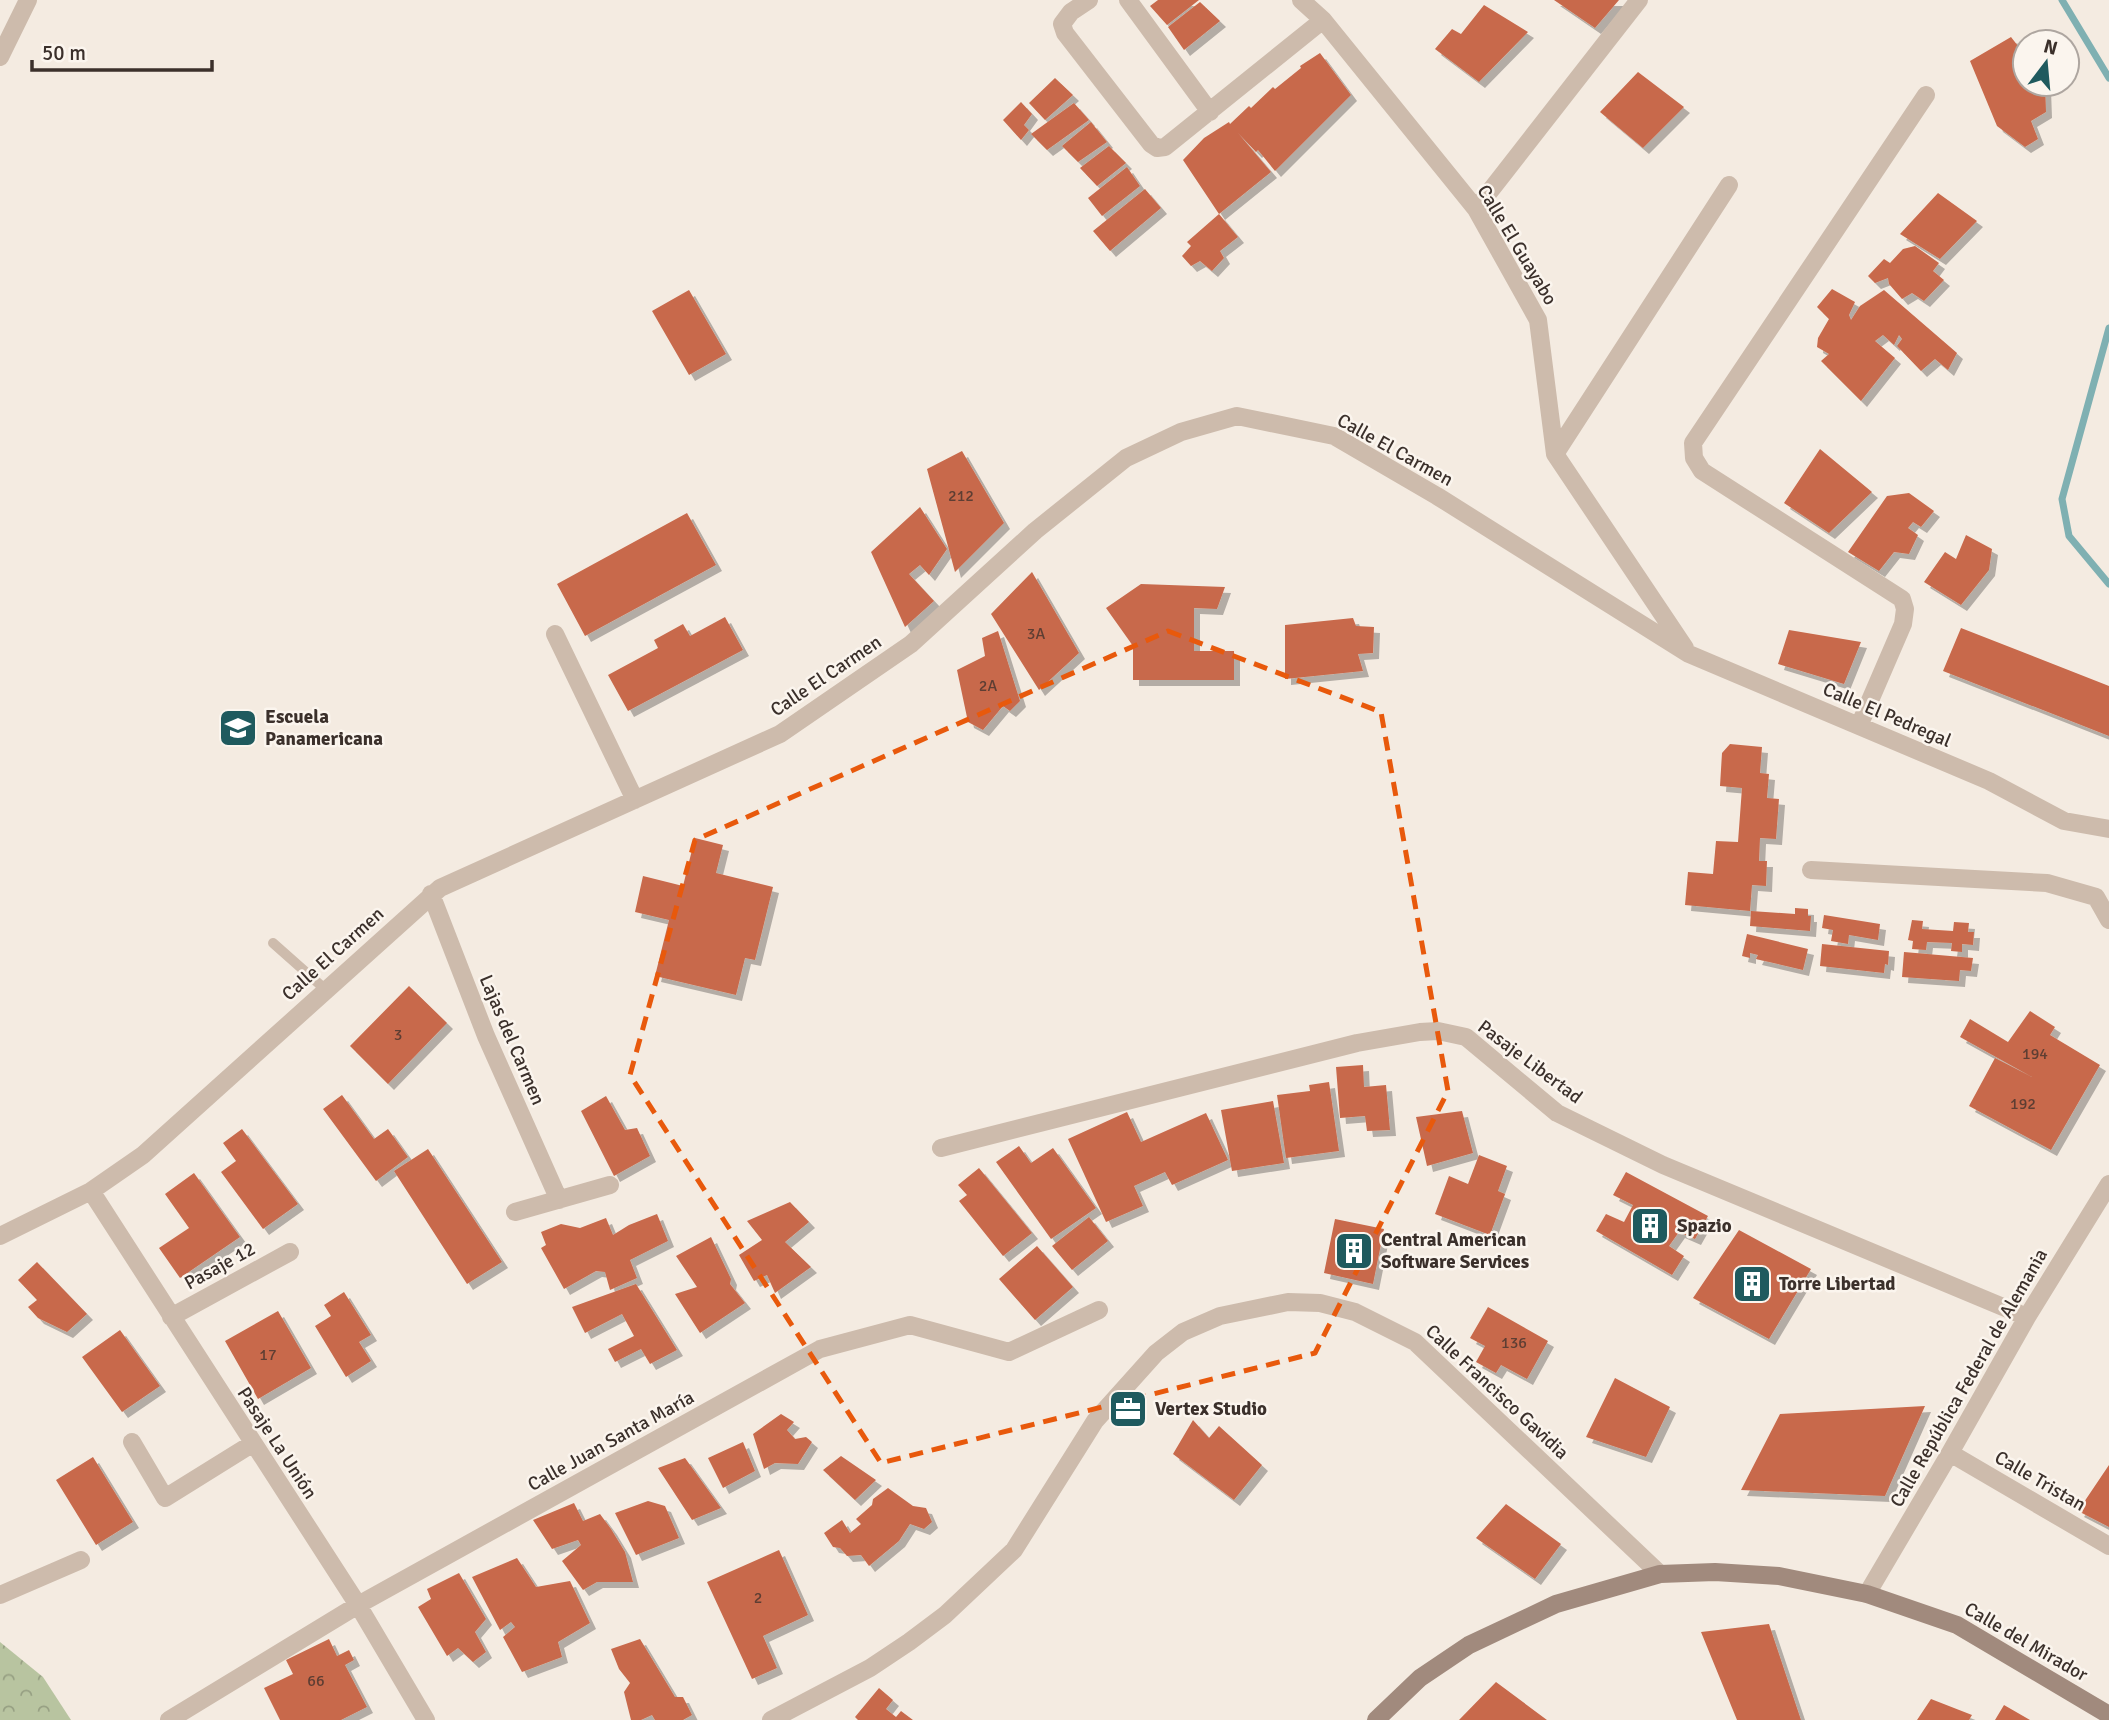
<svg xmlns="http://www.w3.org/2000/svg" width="2109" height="1720" font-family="Signika,sans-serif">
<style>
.park{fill:url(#park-crowns)}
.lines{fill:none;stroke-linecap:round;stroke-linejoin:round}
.stream{stroke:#7fb0b2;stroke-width:7}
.building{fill:#c8694b;filter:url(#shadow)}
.lane{stroke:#cdbbac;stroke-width:10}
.street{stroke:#cdbbac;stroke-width:18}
.secondary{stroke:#a18a7d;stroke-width:18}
.marked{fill:none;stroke:#e8590c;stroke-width:5;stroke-dasharray:14 9;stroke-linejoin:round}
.labels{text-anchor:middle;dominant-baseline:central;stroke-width:5;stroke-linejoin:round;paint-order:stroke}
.number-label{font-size:16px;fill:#5e3e33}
.street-label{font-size:19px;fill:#3b302b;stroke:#fbf5ee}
.poi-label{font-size:19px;font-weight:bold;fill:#3b302b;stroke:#fbf5ee;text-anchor:start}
</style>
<defs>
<pattern id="park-crowns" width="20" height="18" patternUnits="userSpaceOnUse" patternTransform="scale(1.75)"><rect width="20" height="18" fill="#b8c4a0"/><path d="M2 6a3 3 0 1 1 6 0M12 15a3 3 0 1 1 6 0" fill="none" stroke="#97a083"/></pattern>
<filter id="shadow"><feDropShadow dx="6" dy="6" stdDeviation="0" flood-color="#0004"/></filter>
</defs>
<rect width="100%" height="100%" fill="#f4ebe1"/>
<path class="park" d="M0,1642L43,1677L71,1720H0Z"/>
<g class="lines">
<path class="stream" d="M2062,0L2109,78
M2109,328L2062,499L2069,536L2109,584"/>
</g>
<path class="building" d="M1158,0H1199L1167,25L1150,6Z
M1554,0H1619L1595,28Z
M1200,2L1220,21L1184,50L1168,27Z
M1484,5L1528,32L1479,82L1435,49L1452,29L1461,34Z
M2011,37L2025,55V84H2045L2046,112L2031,121L2038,139L2025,147L1997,126L1970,61Z
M1320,53L1351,95L1275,171L1258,150L1256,152L1238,133L1271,172L1219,214L1183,160L1204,138L1229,122L1230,124L1249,106L1251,108L1273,87L1275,89L1301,68L1300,66Z
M1638,72L1684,107L1643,148L1600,112Z
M1055,78L1073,95L1045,120L1029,103Z
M1021,102L1032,114L1024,125L1029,130L1021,140L1003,120Z
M1074,103L1089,120L1047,150L1031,134Z
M1091,122L1107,142L1078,162L1062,146Z
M1109,146L1126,163L1097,186L1080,168Z
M1127,167L1140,186L1102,216L1088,198Z
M1145,189L1161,208L1110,251L1093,231Z
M1938,193L1977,221L1940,259L1900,234Z
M1219,214L1238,237L1220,251L1224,258L1212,271L1200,261L1191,266L1182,256L1191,246L1187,242Z
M1915,246L1939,263L1933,271L1944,280L1924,301L1912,293L1902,299L1889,284L1888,278L1875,283L1868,276L1884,259L1890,263L1903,249Z
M1832,289L1855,302L1849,315L1851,320L1860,306L1884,290L1957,353L1948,370L1935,359L1921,371L1897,346L1902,339L1899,335L1894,345L1883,335L1875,341L1895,358L1861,401L1821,361L1829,354L1817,347L1818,338L1829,319L1817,307Z
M689,290L726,354L689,375L652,311Z
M1820,449L1872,492L1829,533L1784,503Z
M962,451L1004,523L955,572L927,469Z
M1909,493L1934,511L1921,527L1913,522L1908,528L1918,535L1909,554L1894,552L1879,571L1848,552L1887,496Z
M920,507L947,549L929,575L920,565L909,574L934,601L905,627L871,552Z
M687,513L716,565L585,636L557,584Z
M1966,535L1992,549L1989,570L1961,605L1924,582L1945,552L1956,559Z
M1032,572L1079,653L1039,690L991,614Z
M1141,584L1225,587L1217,609L1194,608V651H1234V680H1133V646L1106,608Z
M725,617L743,650L628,711L608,675L658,648L654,640L683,624L690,636Z
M1353,618L1356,626L1374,627L1373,653L1358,654L1363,671L1285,679V625Z
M1961,628L2109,686V736L1943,671Z
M1789,630L1861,642L1844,684L1778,664Z
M998,631L1020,701L1010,711L1003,706L983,730L968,722L957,670L985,656L982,638Z
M1730,744L1762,747L1760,773L1769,774L1767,798L1779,799L1776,839L1760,838L1759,861H1767L1766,886L1752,885L1750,911L1685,905L1688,872L1713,874L1716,841L1738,842L1742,788L1720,786L1722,753Z
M695,838L723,845L716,873L773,887L755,960L745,958L736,995L655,976L669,920L635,912L643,876L683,886Z
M1795,908L1808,909V916H1811L1810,931L1750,926L1751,911L1795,914Z
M1824,915L1880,924L1878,940L1849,935L1848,944L1831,941L1833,930L1822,928Z
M1912,920L1923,921L1922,929L1953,931L1954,922L1969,923L1968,932H1974L1973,945L1962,944V952L1951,951L1952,943L1927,942L1926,950L1912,949L1913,941L1908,940Z
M1747,934L1808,949L1803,970L1756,959L1758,955L1750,953V958L1742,956Z
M1822,944L1889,951L1888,965L1885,964L1884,973L1820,966Z
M1904,952L1973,958L1971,971L1960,970L1959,981L1902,977Z
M409,986L447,1023L388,1084L350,1046Z
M2030,1011L2055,1027L2050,1035L2100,1065L2051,1150L1969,1106L1995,1058L2032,1077L1960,1037L1970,1019L2008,1042Z
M1363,1065L1364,1087L1386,1085L1390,1130L1367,1131L1365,1116L1340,1118L1336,1067Z
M1329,1082L1339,1151L1286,1158L1277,1095L1310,1091L1309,1085Z
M342,1095L374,1139L388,1129L408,1157L376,1181L323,1109Z
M606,1096L625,1130L637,1128L650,1156L614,1176L581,1111Z
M1273,1101L1284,1163L1232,1171L1221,1110Z
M1462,1111L1473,1153L1427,1166L1416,1117Z
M1127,1112L1141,1142L1206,1113L1228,1160L1172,1185L1165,1172L1134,1186L1143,1206L1106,1222L1068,1139Z
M242,1129L298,1204L263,1229L221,1172L236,1161L223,1143Z
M1019,1146L1031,1163L1053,1148L1096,1208L1051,1239L996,1162Z
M428,1149L502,1262L467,1284L394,1171Z
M1479,1155L1507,1166L1498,1191L1505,1194L1490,1235L1435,1214L1449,1176L1468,1184Z
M979,1168L1032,1233L1003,1256L959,1201L967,1195L958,1185Z
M1626,1172L1708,1216L1695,1239L1679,1232L1669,1246L1684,1256L1672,1275L1596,1231L1606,1214L1624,1222L1633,1205L1613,1195Z
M194,1173L240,1237L180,1278L159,1248L189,1228L165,1194Z
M790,1202L809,1222L785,1242L811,1267L775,1293L767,1275L754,1281L739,1255L762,1240L747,1221Z
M657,1214L668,1241L630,1260L637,1278L610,1290L605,1272L596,1271L564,1289L541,1248L546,1245L541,1232L561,1224L580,1228L606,1218L613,1235L629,1225Z
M1089,1217L1108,1241L1072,1270L1052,1246Z
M1335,1219L1384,1229L1373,1284L1324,1273Z
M1739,1230L1811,1269L1769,1339L1693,1298Z
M711,1237L731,1279L730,1284L745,1303L700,1333L675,1294L697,1287L676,1256Z
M1037,1246L1073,1287L1035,1320L999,1279Z
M37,1262L87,1314L67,1332L38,1318L28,1307L37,1300L18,1280Z
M636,1284L677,1350L650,1364L641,1349L615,1362L608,1349L634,1336L622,1314L585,1333L572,1307Z
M344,1292L371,1335L359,1342L371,1361L346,1377L315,1326L331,1316L324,1305Z
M1488,1307L1548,1341L1527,1379L1501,1365L1496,1373L1476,1362L1485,1346L1470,1338Z
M278,1311L311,1368L258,1399L225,1341Z
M120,1330L160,1386L122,1412L82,1357Z
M1615,1378L1670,1407L1646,1457L1586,1437Z
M1925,1406L1885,1496L1741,1490L1780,1414Z
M781,1414L794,1422L787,1430L795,1439L806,1437L812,1442L798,1464L775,1463L764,1469L753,1434Z
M1193,1420L1209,1438L1219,1426L1262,1465L1234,1500L1173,1454Z
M743,1442L755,1471L723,1488L708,1458Z
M841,1456L876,1480L855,1500L823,1470Z
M93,1457L133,1522L96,1545L56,1480Z
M685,1458L721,1508L692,1520L658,1468Z
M2109,1465V1527L2078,1511Z
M888,1488L913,1506L926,1508L932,1522L924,1529L910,1524L899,1541L869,1566L861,1555L847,1556L840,1548L833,1547L824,1533L842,1520L850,1533L861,1524L856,1519L872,1505L873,1499Z
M648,1501L665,1506L679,1538L636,1555L615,1513Z
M574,1503L583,1521L600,1514L611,1529L625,1552L633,1582H597L583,1590L562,1561L581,1545L578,1540L552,1549L533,1520Z
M1506,1504L1561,1544L1535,1579L1476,1538Z
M779,1550L808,1615L763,1636L777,1668L752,1679L707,1582Z
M517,1558L536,1587L570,1581L590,1623L558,1642L562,1657L522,1672L503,1637L515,1627L511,1622L500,1630L472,1577Z
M459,1573L486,1619L475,1632L486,1652L473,1662L458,1648L447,1656L418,1607L431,1599L427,1589Z
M1769,1624L1801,1720H1737L1701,1632Z
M329,1639L337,1656L349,1650L354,1660L345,1665L367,1707L341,1720H280L264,1688L293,1674L286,1660Z
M640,1639L675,1697H683L692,1715L683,1720H655L652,1715L641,1720H631L624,1692L630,1683L619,1669L611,1649Z
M1496,1682L1547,1720H1459Z
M879,1688L893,1700L886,1709L896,1717L901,1711L913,1720H858L855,1717Z
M1931,1699L1972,1715L1969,1720H1917Z
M2004,1705L2030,1720H1995Z"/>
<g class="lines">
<path class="lane" d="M273,943L326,990"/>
<path class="street" d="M1089,0L1071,12L1062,24L1065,33L1151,144L1157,148L1165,147L1323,20
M1128,0L1210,112
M1301,0L1323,20L1476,209L1538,320L1555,454L1685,648
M0,57L28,0
M1476,209L1639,0
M1555,454L1729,185
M555,634L635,800
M1859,726L1903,624L1905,609L1902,599L1702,471L1694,458L1693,443L1926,95
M1811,870L2047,883L2096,897L2109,920
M431,894L486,1036L559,1200
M941,1148L1357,1043L1420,1032L1438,1031L1466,1037L1557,1113L1663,1165L2027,1317
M91,1191L358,1605L426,1720
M515,1212L610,1185
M0,1236L91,1191L143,1155L440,888L780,734L911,644L1035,531L1126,458L1181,432L1237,416L1334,436L1437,496L1689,654L1989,781L2064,821L2109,829
M171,1317L290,1252
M132,1442L165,1498L252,1444
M1950,1453L2109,1546
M1867,1594L1950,1453L2027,1317L2109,1184
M0,1595L81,1560
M169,1720L358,1605L820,1349L910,1325L1009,1352L1099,1310
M771,1720L870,1668L909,1642L945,1615L1014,1550L1095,1421L1156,1353L1183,1332L1220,1316L1288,1302L1320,1303L1355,1312L1415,1342L1660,1574"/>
<path class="secondary" d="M1376,1720L1420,1678L1469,1645L1556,1604L1660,1574L1715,1572L1779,1576L1867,1594L1957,1625L2109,1715"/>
</g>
<path class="marked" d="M1168,631L1381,712L1448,1091L1315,1353L881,1463L630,1075L695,840Z"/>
<defs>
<symbol id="school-square" viewBox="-11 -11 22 22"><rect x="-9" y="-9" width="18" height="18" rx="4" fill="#1f5a5e" stroke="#fbf5ee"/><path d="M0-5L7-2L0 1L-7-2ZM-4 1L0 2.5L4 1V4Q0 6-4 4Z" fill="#fff"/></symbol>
<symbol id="building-square" viewBox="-11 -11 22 22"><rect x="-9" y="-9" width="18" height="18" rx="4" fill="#1f5a5e" stroke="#fbf5ee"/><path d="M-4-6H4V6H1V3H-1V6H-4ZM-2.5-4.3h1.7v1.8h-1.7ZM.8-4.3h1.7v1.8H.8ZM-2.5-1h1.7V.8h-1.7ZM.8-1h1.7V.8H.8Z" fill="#fff"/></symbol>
<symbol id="office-square" viewBox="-11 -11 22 22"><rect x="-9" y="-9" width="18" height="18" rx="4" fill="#1f5a5e" stroke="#fbf5ee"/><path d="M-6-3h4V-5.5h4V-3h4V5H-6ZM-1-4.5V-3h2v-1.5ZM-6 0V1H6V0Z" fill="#fff"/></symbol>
</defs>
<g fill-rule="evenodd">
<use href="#school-square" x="216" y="706" width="44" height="44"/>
<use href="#building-square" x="1628" y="1204" width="44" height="44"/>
<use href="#building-square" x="1332" y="1229" width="44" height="44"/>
<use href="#building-square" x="1730" y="1262" width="44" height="44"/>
<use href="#office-square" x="1106" y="1387" width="44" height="44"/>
</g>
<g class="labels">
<g class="number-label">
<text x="961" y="496">212</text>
<text x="1036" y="634">3A</text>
<text x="988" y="686">2A</text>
<text x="398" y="1035">3</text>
<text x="2035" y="1054">194</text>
<text x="2023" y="1104">192</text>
<text x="1514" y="1343">136</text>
<text x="268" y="1355">17</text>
<text x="758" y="1598">2</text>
<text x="316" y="1681">66</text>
</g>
<g class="street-label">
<text transform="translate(1517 245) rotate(59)">Calle El Guayabo</text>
<text transform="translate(1395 450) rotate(29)">Calle El Carmen</text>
<text transform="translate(826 676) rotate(-34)">Calle El Carmen</text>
<text transform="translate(1887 715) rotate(23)">Calle El Pedregal</text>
<text transform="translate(333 954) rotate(-42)">Calle El Carmen</text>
<text transform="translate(512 1040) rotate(67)">Lajas del Carmen</text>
<text transform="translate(1530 1062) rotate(37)">Pasaje Libertad</text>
<text transform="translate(220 1266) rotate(-29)">Pasaje 12</text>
<text transform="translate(1969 1378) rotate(-60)">Calle República Federal de Alemania</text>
<text transform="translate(1497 1392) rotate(43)">Calle Francisco Gavidia</text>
<text transform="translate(611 1441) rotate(-29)">Calle Juan Santa María</text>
<text transform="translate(277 1443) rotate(57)">Pasaje La Unión</text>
<text transform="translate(2040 1481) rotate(30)">Calle Tristan</text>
<text transform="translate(2026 1642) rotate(30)">Calle del Mirador</text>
</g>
<g class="poi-label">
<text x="265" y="717">Escuela<tspan x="265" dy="22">Panamericana</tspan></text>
<text x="1677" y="1226">Spazio</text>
<text x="1381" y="1240">Central American<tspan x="1381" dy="22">Software Services</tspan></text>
<text x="1779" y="1284">Torre Libertad</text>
<text x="1155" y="1409">Vertex Studio</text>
</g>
</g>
<g transform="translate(2046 63) rotate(16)"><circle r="33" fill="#fbf5ee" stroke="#aea6a0" stroke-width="2"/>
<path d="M0-5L12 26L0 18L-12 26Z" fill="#1f5a5e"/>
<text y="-10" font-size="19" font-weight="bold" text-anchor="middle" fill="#3b302b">N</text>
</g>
<path d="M32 60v10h180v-10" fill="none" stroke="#3b302b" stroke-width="3.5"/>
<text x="42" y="60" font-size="21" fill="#3b302b" stroke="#fbf5ee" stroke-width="5" paint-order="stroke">50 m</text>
</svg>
